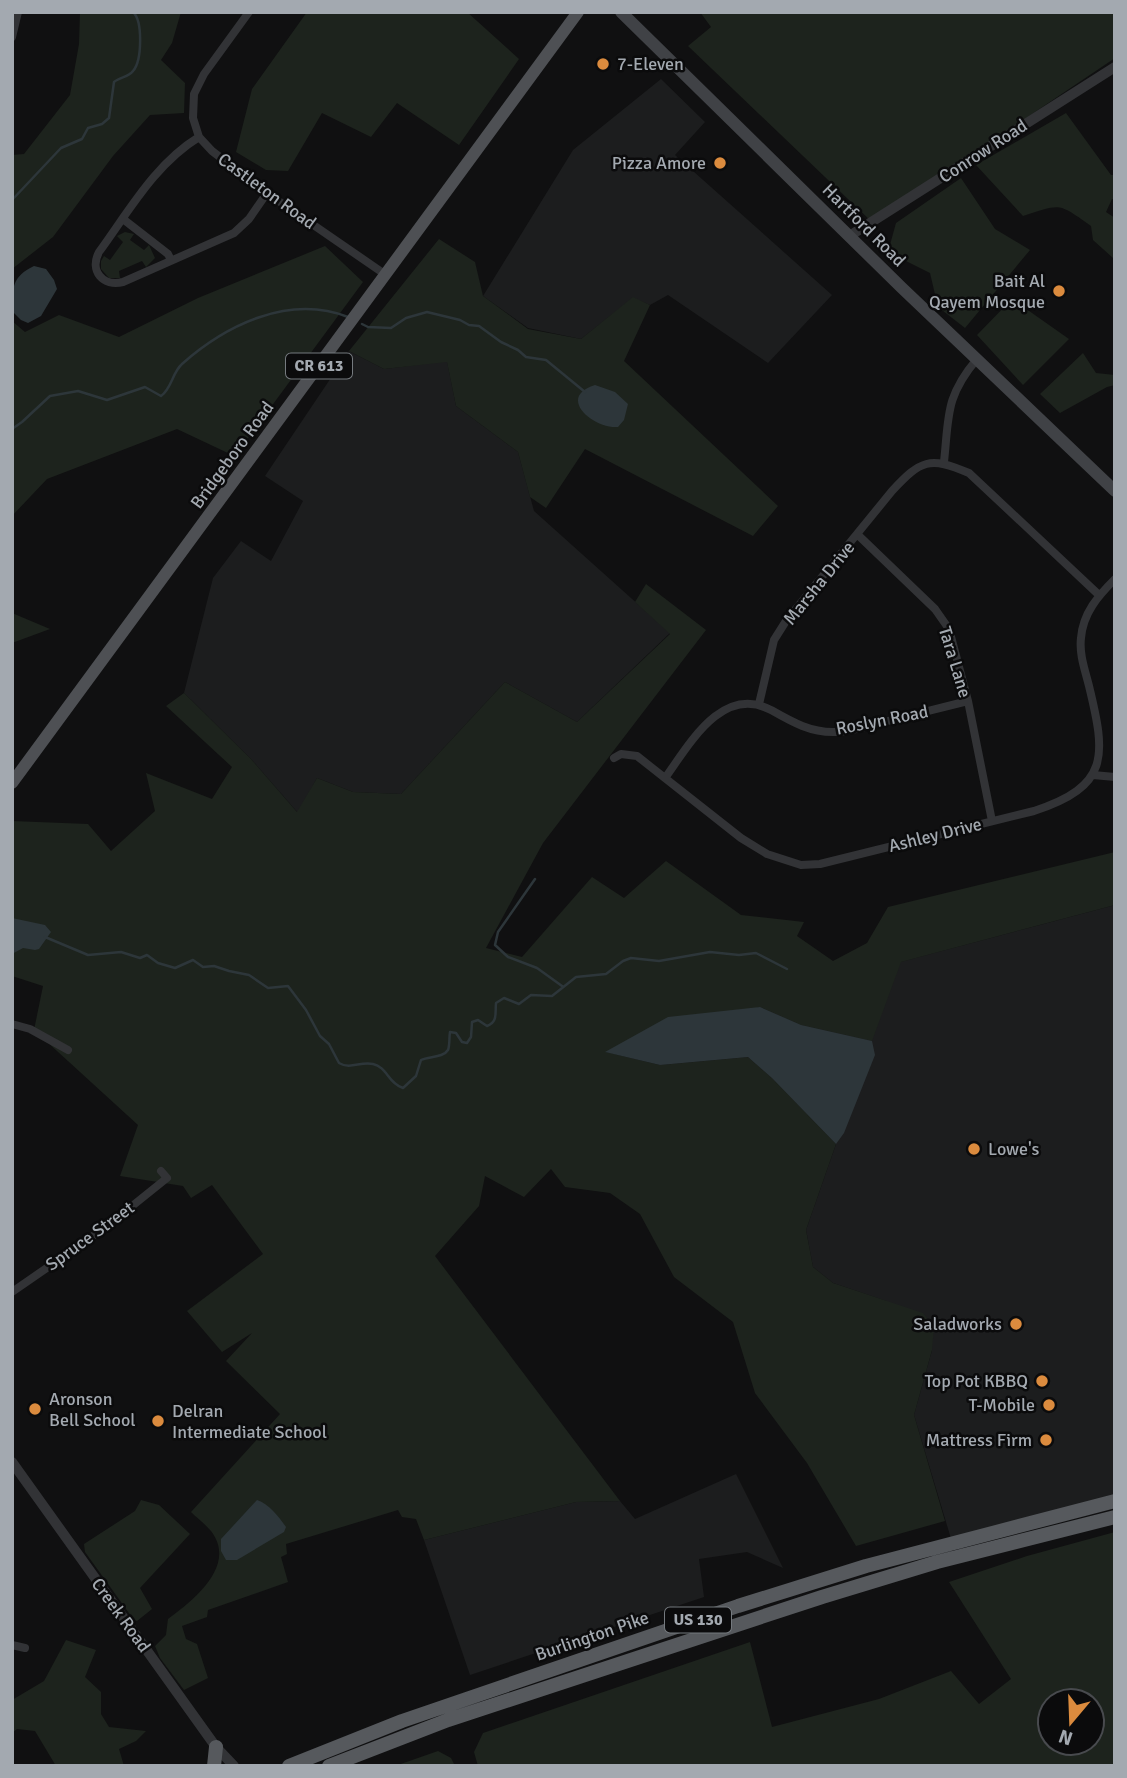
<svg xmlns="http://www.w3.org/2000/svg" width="1127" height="1778" font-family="Signika,sans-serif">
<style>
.built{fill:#1c1d1e}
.green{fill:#1d231d;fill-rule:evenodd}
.water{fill:#2d363a}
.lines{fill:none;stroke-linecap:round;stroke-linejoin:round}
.stream{stroke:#2d363a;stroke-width:2.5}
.minor{stroke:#323336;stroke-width:8}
.tertiary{stroke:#323336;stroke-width:10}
.secondary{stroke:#404246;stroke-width:12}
.primary{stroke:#4e5054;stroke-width:12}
.trunk{stroke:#56595d;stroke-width:14}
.poi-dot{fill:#db8b3e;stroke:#0b0b0c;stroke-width:2.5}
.labels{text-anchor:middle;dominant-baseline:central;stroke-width:5;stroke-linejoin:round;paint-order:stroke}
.shield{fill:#0b0b0c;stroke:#757a7f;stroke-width:2}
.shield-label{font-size:16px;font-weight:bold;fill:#a3a9b0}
.poi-label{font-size:18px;fill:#a3a9b0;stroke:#0b0b0c;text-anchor:end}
.street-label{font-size:18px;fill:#a3a9b0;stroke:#0b0b0c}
</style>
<rect width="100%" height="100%" fill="#101011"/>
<path class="built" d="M661,79L705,122L675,155L832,295L768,363L668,295L650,305L633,298L581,339L528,328L483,296L573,150Z
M349,351L384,369L447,361L456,406L518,452L534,511L670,633L577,722L505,682L401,794L353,792L317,778L298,813L251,759L184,693L213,578L241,541L271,561L303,501L265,476Z
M1115,905V1501L952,1542L914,1415L932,1350L886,1301L833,1283L813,1267L806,1230L836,1144L748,1057L660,1065L760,1007L900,962Z
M736,1474L783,1568L747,1552L699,1559L704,1597L470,1675L424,1540L576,1502L620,1501L635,1519Z"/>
<path class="green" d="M80,12H181L172,43L161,60L185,83L184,113L150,115L113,156L53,237L12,269V155L24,154L70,95L79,44Z
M307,12H467L519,59L459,145L397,103L371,137L322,113L288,171L266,170L236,152L252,89Z
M700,12H1115V58L872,222L688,46L711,27Z
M1066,113L1111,175H1115V200L1112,199L1106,212L1115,218L1113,258L1093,240L1091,226C1057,202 1062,204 1023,216L976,165Z
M961,178L995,229L1030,250L965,328L938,307L930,273L888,252L896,223Z
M125,232L134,234L130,240L144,250L149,245L155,258L146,267L142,261L119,271L120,278H109L101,269V261L104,256L110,260L123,242L117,236Z
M439,239L475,262L483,296L528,329L581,339L633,297L650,305L624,361L778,506L753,536L585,449L546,508L530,497L518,452L456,406L447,362L384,369L349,351Z
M325,246L363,282L240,449L230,454L177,429L47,479L12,516V321L25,332L59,315L119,337L198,298Z
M1012,299L1069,339L1023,385L977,335Z
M1083,353L1096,373L1115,375V385L1107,387L1060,413L1040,394Z
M646,584L706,630L543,843L486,948L522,957L592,877L624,898L666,861L741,915L804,922L797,936L833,961L867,943L888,907L1115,852V905L901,962L872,1041L801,1025L760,1007L606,1052L660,1065L748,1057L772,1078L836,1144L806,1230L813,1267L833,1283L923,1313L934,1327L932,1350L914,1415L945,1521L856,1546L807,1463L755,1393L733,1322L674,1277L640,1214L610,1193L565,1187L551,1169L524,1197L485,1176L479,1206L435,1256L620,1501L576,1502L424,1540L416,1519L402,1517L398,1510L286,1544L287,1554L281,1557L288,1582L208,1610L207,1617L182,1626L186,1639L197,1644L208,1678L184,1690L160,1658L155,1646L166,1635L168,1619C192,1601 238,1566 211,1531C205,1524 197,1518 191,1512L280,1414L226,1361L252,1333L222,1352L187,1311L263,1254L212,1185L191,1198L183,1186L120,1176L138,1125L34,1030L43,986L12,976V821L88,824L111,851L155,811L146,773L212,799L232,767L166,706L184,693L251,759L297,812L317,778L353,792L401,794L505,682L577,722L670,634L635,602Z
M12,613L50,629L12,643Z
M141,1500L159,1505L190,1534L140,1588L152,1609L137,1621L134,1620L85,1552L84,1544L135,1511Z
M1115,1532V1766H478L474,1752L483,1733L750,1642L772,1727L879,1699L951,1671L979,1704L1011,1679L949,1582L1027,1556ZM1050,1701H1092V1743H1050Z
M66,1640L96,1650L85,1677L101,1692V1714L109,1727L146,1731L136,1741L119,1749L124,1766H56L35,1731L17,1729L12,1733V1700L44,1681Z
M438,1751L451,1758L455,1766H395Z"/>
<path class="water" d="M34,266L46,269L54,280L57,289L41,316L28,323L21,320L12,311C12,289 12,276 34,266Z
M595,385L615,392L628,404L624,420L618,427C593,429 556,397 595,385Z
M12,918L45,925L51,932L39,949L35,950L23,948L12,954Z
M760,1007L801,1025L872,1041L875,1055L844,1133L836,1144L772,1078L748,1057L660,1065L605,1052L668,1017Z
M257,1500C269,1504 279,1517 286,1527L284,1532L237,1560H226L221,1551V1539Z"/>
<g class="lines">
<path class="stream" d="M12,200L61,148L82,139L88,128L102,124L109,118L114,82C120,77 129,77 133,71C142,61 143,21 133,12
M362,324L368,327L391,328L406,318L427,312L460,320L469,325L479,326L501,342L518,350L526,357L546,360L585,392
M12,429L22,422L50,396L78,391L107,400L145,387L161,396C172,388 172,373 182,364C226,325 289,294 348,317
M535,879L498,932L495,945L508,957L537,968L562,986
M45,937L88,955L121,952L140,958L147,955L158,963L175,968L193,960L203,967L214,966L229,971L249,975L268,988L288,986L306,1010L320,1036L329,1044L339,1063C351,1070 360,1061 373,1064C387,1067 388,1083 403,1088L416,1076L421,1060C429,1056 443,1058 448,1050C450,1045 449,1037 450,1032L456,1033L462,1042L467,1043L471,1037L472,1022L478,1020L487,1026C498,1022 495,1013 496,1003L504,998L519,1004L531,995L552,996L576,977L606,974L623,961L631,958L659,961L710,952L739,955L756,953L787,969"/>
<path class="minor" d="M249,12L204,74L194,94L193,118L199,137L212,151L267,193L386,275
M12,37L18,12
M199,137C155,164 129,211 99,252C89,271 103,287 123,282L234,233L249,219L267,193
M123,219L168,254L171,260
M944,462C949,416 945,397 977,359
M858,535L935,609L949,629L968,701L992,821
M759,704L774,640L786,621L892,491C921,460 929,456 969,473L1099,595
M614,758L621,754L637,756L741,838L767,854L801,865L820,864L1034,811C1110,786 1106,756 1089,686C1085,670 1079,654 1081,638C1083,613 1098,596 1115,579
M1093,775L1115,777
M665,778C689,745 722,684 771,710C792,722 811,733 836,732C852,731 869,726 884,722C912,715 940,708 968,701
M12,1024L30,1029L68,1050
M12,1292L106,1227L167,1178L161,1171
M12,1645L25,1648"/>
<path class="tertiary" d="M851,235L1115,67
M12,1462L216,1747L234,1766"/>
<path class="secondary" d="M621,12L902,288L1115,491"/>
<path class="primary" d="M12,783L578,12"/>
<path class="trunk" d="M214,1766L216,1747
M289,1766L402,1721L738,1606L866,1566L1115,1501
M329,1766L448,1720L822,1597L937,1562L1115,1517"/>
</g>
<g class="poi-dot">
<circle cx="603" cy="64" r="7"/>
<circle cx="720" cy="163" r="7"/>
<circle cx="1059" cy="291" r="7"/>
<circle cx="974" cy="1149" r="7"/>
<circle cx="1016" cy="1324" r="7"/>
<circle cx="1042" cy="1381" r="7"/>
<circle cx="1049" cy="1405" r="7"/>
<circle cx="35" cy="1409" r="7"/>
<circle cx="158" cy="1421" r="7"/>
<circle cx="1046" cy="1440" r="7"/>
</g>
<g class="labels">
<g class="shield">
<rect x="286" y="353.5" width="66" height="25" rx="5"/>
<rect x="665" y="1607.5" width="66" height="25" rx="5"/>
</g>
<g class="shield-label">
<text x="319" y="366">CR 613</text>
<text x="698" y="1620">US 130</text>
</g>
<g class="poi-label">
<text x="617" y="64" text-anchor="start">7-Eleven</text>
<text x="706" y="163">Pizza Amore</text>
<text x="1045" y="281">Bait Al<tspan x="1045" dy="21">Qayem Mosque</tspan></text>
<text x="988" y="1149" text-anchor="start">Lowe's</text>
<text x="1002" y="1324">Saladworks</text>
<text x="1028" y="1381">Top Pot KBBQ</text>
<text x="49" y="1399" text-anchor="start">Aronson<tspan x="49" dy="21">Bell School</tspan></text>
<text x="1035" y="1405">T-Mobile</text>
<text x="172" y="1411" text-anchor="start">Delran<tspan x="172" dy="21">Intermediate School</tspan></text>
<text x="1032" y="1440">Mattress Firm</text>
</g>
<g class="street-label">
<text transform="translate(983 151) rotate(-33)">Conrow Road</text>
<text transform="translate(267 191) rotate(36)">Castleton Road</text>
<text transform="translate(864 225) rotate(45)">Hartford Road</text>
<text transform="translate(232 455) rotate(-54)">Bridgeboro Road</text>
<text transform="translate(819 583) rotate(-51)">Marsha Drive</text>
<text transform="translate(955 662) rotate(73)">Tara Lane</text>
<text transform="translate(882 720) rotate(-11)">Roslyn Road</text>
<text transform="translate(935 835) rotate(-14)">Ashley Drive</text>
<text transform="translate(90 1236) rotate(-36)">Spruce Street</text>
<text transform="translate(121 1615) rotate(54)">Creek Road</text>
<text transform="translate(592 1636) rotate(-19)">Burlington Pike</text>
</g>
</g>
<rect width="1127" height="1778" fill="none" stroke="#a3a9b0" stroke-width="28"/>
<g transform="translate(1071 1722) rotate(199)"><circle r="33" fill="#0b0b0c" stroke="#484a4e" stroke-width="2"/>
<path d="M0-5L12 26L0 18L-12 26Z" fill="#db8b3e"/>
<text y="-10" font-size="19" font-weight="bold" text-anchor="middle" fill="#a3a9b0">N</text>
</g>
</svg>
